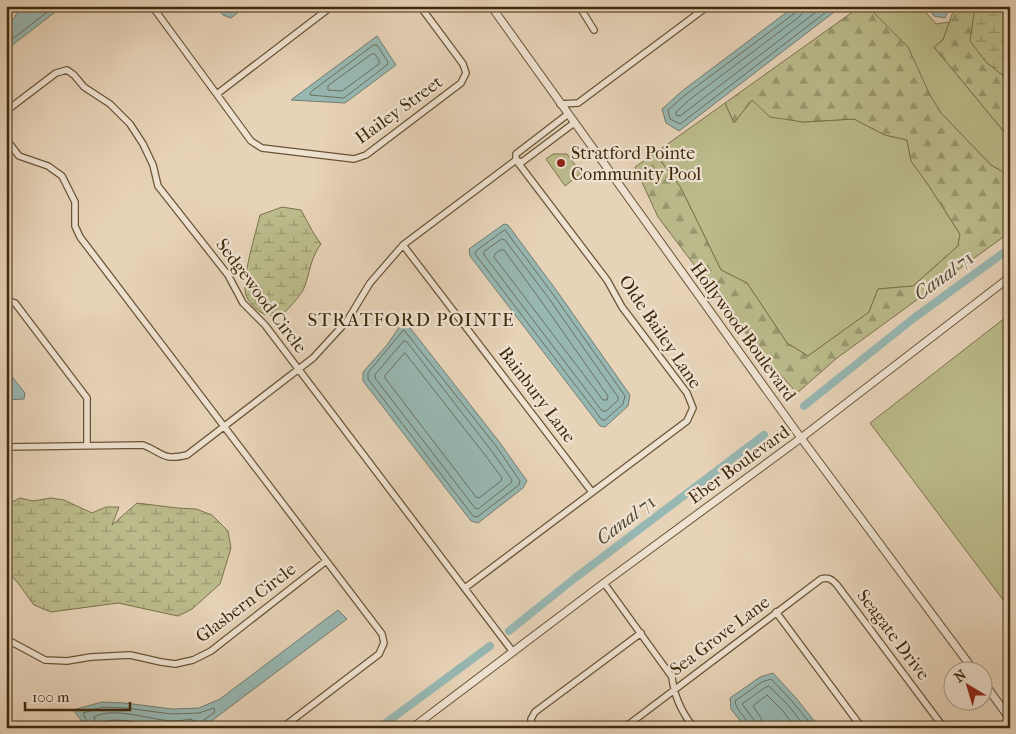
<svg xmlns="http://www.w3.org/2000/svg" width="1016" height="734" font-family="'IM FELL French Canon',serif">
<style>
.grass{fill:#bbbb8b;stroke:#7d724b}
.forest{fill:url(#forest-firs);stroke:#7d724b}
.wetland{fill:url(#wetland-marsh);stroke:#7d724b}
.water{fill:#97b7b2;stroke:#747e6f}
.lines{fill:none;stroke-linecap:round;stroke-linejoin:round}
.shore{stroke:#6b705e;stroke-width:1}
.canal{stroke:#97b7b2;stroke-width:8}
.minor-casing{stroke:#695436;stroke-width:8}
.tertiary-casing{stroke:#695436;stroke-width:9}
.minor{stroke:#efe2d1;stroke-width:5.5}
.tertiary{stroke:#efe2d1;stroke-width:7}
.poi-dot{fill:#8f2418;stroke:#efe2d1;stroke-width:2}
.labels{text-anchor:middle;dominant-baseline:central;stroke-width:4.5;stroke-linejoin:round;paint-order:stroke}
.street-label{font-size:18px;fill:#3f290b;stroke:#efe2d1}
.poi-label{font-size:18px;fill:#3f290b;stroke:#efe2d1;text-anchor:start}
.water-label{font-size:19px;font-style:italic;fill:#554c35;stroke:#efe2d1}
.neighbourhood-label{font-size:19px;letter-spacing:1px;fill:#3f290b;stroke:#efe2d1}
</style>
<defs>
<pattern id="forest-firs" width="22" height="20" patternUnits="userSpaceOnUse" patternTransform="scale(1.25)"><rect width="22" height="20" fill="#bbbb8b"/><path d="M5 1l3.5 6h-7zM16 11l3.5 6h-7z" fill="#999870"/></pattern>
<pattern id="wetland-marsh" width="20" height="14" patternUnits="userSpaceOnUse" patternTransform="scale(1.25)"><rect width="20" height="14" fill="#bbbb8b"/><path d="M1 5h8M5 5V1M11 12h8M15 12V8" fill="none" stroke="#999870"/></pattern>
</defs>
<rect width="100%" height="100%" fill="#e7d3b8"/>
<filter id="stains"><feTurbulence type="fractalNoise" baseFrequency=".004" numOctaves="4"/><feColorMatrix values="0 0 0 0 .2 0 0 0 0 .09 0 0 0 0 .02 0 0 0 .5 -.17"/></filter>
<radialGradient id="worn" r=".72"><stop offset=".6" stop-color="#630" stop-opacity="0"/><stop offset="1" stop-color="#630" stop-opacity=".3"/></radialGradient>
<path class="grass" d="M867,6H920L936,24L950,22L943,40L934,47L1010,139V176L991,165L941,113Z
M752,100L803,122L854,119L885,135L907,140L911,161L929,186L960,234L958,246L913,286L878,289L869,312L808,356L787,343L747,283L721,270L681,188L655,153L725,103L734,123Z
M553,154H567L581,173L565,186L546,159Z
M1010,314V609L870,423Z"/>
<path class="forest" d="M861,6H867L908,47L930,95L941,113L991,165L1010,176V232L837,358L797,393L760,352L658,217L635,167L655,153L681,188L721,270L747,283L787,343L808,356L869,312L878,289L913,286L958,246L960,234L929,186L911,161L907,140L885,135L854,119L803,122L770,117L752,100L734,123L725,103Z
M955,6H975L974,16L986,62L1010,81V139L934,47L943,40Z"/>
<path class="wetland" d="M975,6H1010V81L986,62L970,41Z
M282,207L301,210L314,234L321,244C311,257 310,271 305,286C302,294 292,305 286,311C281,316 271,317 264,314C256,310 249,303 246,295C241,280 256,232 260,215Z
M20,498L33,501L51,498L64,500L92,513L106,507H119L112,525L137,503L177,508L196,509L212,515L228,531L231,548L220,584L192,609L178,616L118,603L51,612L34,605L18,583L6,570V505Z"/>
<path class="water" d="M19,6H63L6,50V26L15,17Z
M216,6H246L231,18L223,15Z
M795,6H842L679,131L666,123L662,109L682,91Z
M927,6H950L945,18L934,16Z
M377,36L396,65L345,103L291,100Z
M504,224L508,225L559,294L630,395L628,406L605,427L600,426L470,256L469,249Z
M404,320L500,443L527,481L523,488L478,523L471,521L363,381V372L387,345Z
M6,369L25,393L24,399L6,400Z
M338,610L347,619L202,728H87L73,710L102,702L125,703L172,709L199,708L220,699Z
M773,673L796,698L820,728H746L731,709L730,698L760,677Z"/>
<g class="lines">
<path class="shore" d="M797,6L795,13L685,95L668,110L670,119L680,124L834,6
M804,6L803,12L799,17L689,100L676,112V115L680,116L824,6
M6,44L55,6
M374,45H377L388,62L387,65L344,98L310,95L311,92Z
M372,54H375L379,60V64L342,91L328,90V86Z
M505,230L555,297L625,396L623,404L605,420H602L475,254L476,251Z
M502,239L505,240L550,300L618,397V400L606,411H602L484,255V252Z
M501,250H504L544,305L608,396L607,400H603L494,257L495,254Z
M404,330L496,446L520,481L519,485L477,517L473,516L368,379V373Z
M404,341L407,342L491,450L512,480L511,483L478,509L475,508L375,378V375Z
M405,353L485,455L502,478L501,481L479,498L476,497L385,378V376Z
M90,728L83,713L103,707L125,708L172,714L199,713L214,708L215,712L201,722L199,728
M97,728L94,717C114,706 150,720 172,721C178,721 185,720 191,719L194,721L193,728
M104,728V722C116,716 153,726 168,728
M749,728C748,717 736,712 735,701L762,682L771,679L792,701L814,728
M756,728L754,720L742,704L764,688L769,686L788,705L806,728
M763,728L761,718L753,706L767,695L782,710L796,728"/>
<path class="canal" d="M804,406L914,318L1010,248
M509,631L575,578L764,435
M379,728L490,646"/>
<defs>
<path id="minor" d="M152,6L251,141L262,148L354,159L366,155L461,83L466,73L463,64L420,6
M579,6L594,30
M217,94L332,6
M560,104L578,103L708,6
M6,111L56,73L67,70L74,75L84,87L110,104L130,124L143,144L153,165L158,186L228,275L243,303L265,325L513,652
M6,139L19,156L48,166L62,176L75,202V226L80,237L382,634L384,643L379,654L282,728
M516,160V154L568,114
M516,160L522,162L574,123
M403,245L592,492
M6,300L15,303L87,398V446
M6,447L143,445C164,453 162,461 187,455L313,358L347,321L370,283L403,245L516,160
M604,583L672,677C674,696 682,713 694,728
M465,588L687,421L693,408L687,393L622,307L607,280L516,160
M776,612L862,728
M6,639L45,660L67,661L91,657L130,655L161,662L175,664L193,660L211,651L326,561
M532,728L531,719L535,712L641,633
M624,728L821,579C828,577 832,579 837,585L944,728"/>
<path id="tertiary" d="M491,6L801,438L975,672
M984,683L1010,719
M412,728L604,583L801,438L1010,277"/>
</defs>
<use href="#minor" class="minor-casing"/>
<use href="#tertiary" class="tertiary-casing"/>
<use href="#minor" class="minor"/>
<use href="#tertiary" class="tertiary"/>
</g>
<circle class="poi-dot" cx="561" cy="163" r="5"/>
<g class="labels">
<g class="street-label">
<text transform="translate(399 110) rotate(-36)">Hailey Street</text>
<text transform="translate(261 296) rotate(53)">Sedgewood Circle</text>
<text transform="translate(660 332) rotate(56)">Olde Bailey Lane</text>
<text transform="translate(743 332) rotate(54)">Hollywood Boulevard</text>
<text transform="translate(537 395) rotate(53)">Bainbury Lane</text>
<text transform="translate(739 465) rotate(-36)">Eber Boulevard</text>
<text transform="translate(246 603) rotate(-37)">Glasbern Circle</text>
<text transform="translate(893 635) rotate(53)">Seagate Drive</text>
<text transform="translate(720 636) rotate(-37)">Sea Grove Lane</text>
</g>
<g class="poi-label">
<text x="571" y="153">Stratford Pointe<tspan x="571" dy="21">Community Pool</tspan></text>
</g>
<g class="water-label">
<text transform="translate(944 276) rotate(-36)">Canal 71</text>
<text transform="translate(626 520) rotate(-37)">Canal 71</text>
</g>
<g class="neighbourhood-label">
<text x="411" y="320">STRATFORD POINTE</text>
</g>
</g>
<rect width="1016" height="734" fill="none" stroke="#e7d3b8" stroke-width="25"/>
<rect x="8" y="8" width="1001" height="719" fill="none" stroke="#3f290b" stroke-width="2.5"/>
<rect x="12" y="12" width="991" height="709" fill="none" stroke="#3f290b"/>
<g transform="translate(968 686) rotate(322)"><circle r="24" fill="#efe2d1" stroke="#a99882"/>
<path d="M0-4L9 19L0 12L-9 19Z" fill="#8f2418"/>
<text y="-8" font-size="14" font-weight="bold" text-anchor="middle" fill="#3f290b">N</text>
</g>
<path d="M25 702v8h105v-8" fill="none" stroke="#3f290b" stroke-width="2.5"/>
<text x="32" y="702" font-size="15" fill="#3f290b" stroke="#efe2d1" stroke-width="4" paint-order="stroke">100 m</text>
<rect width="100%" height="100%" filter="url(#stains)"/>
<rect width="100%" height="100%" fill="url(#worn)"/>
</svg>
